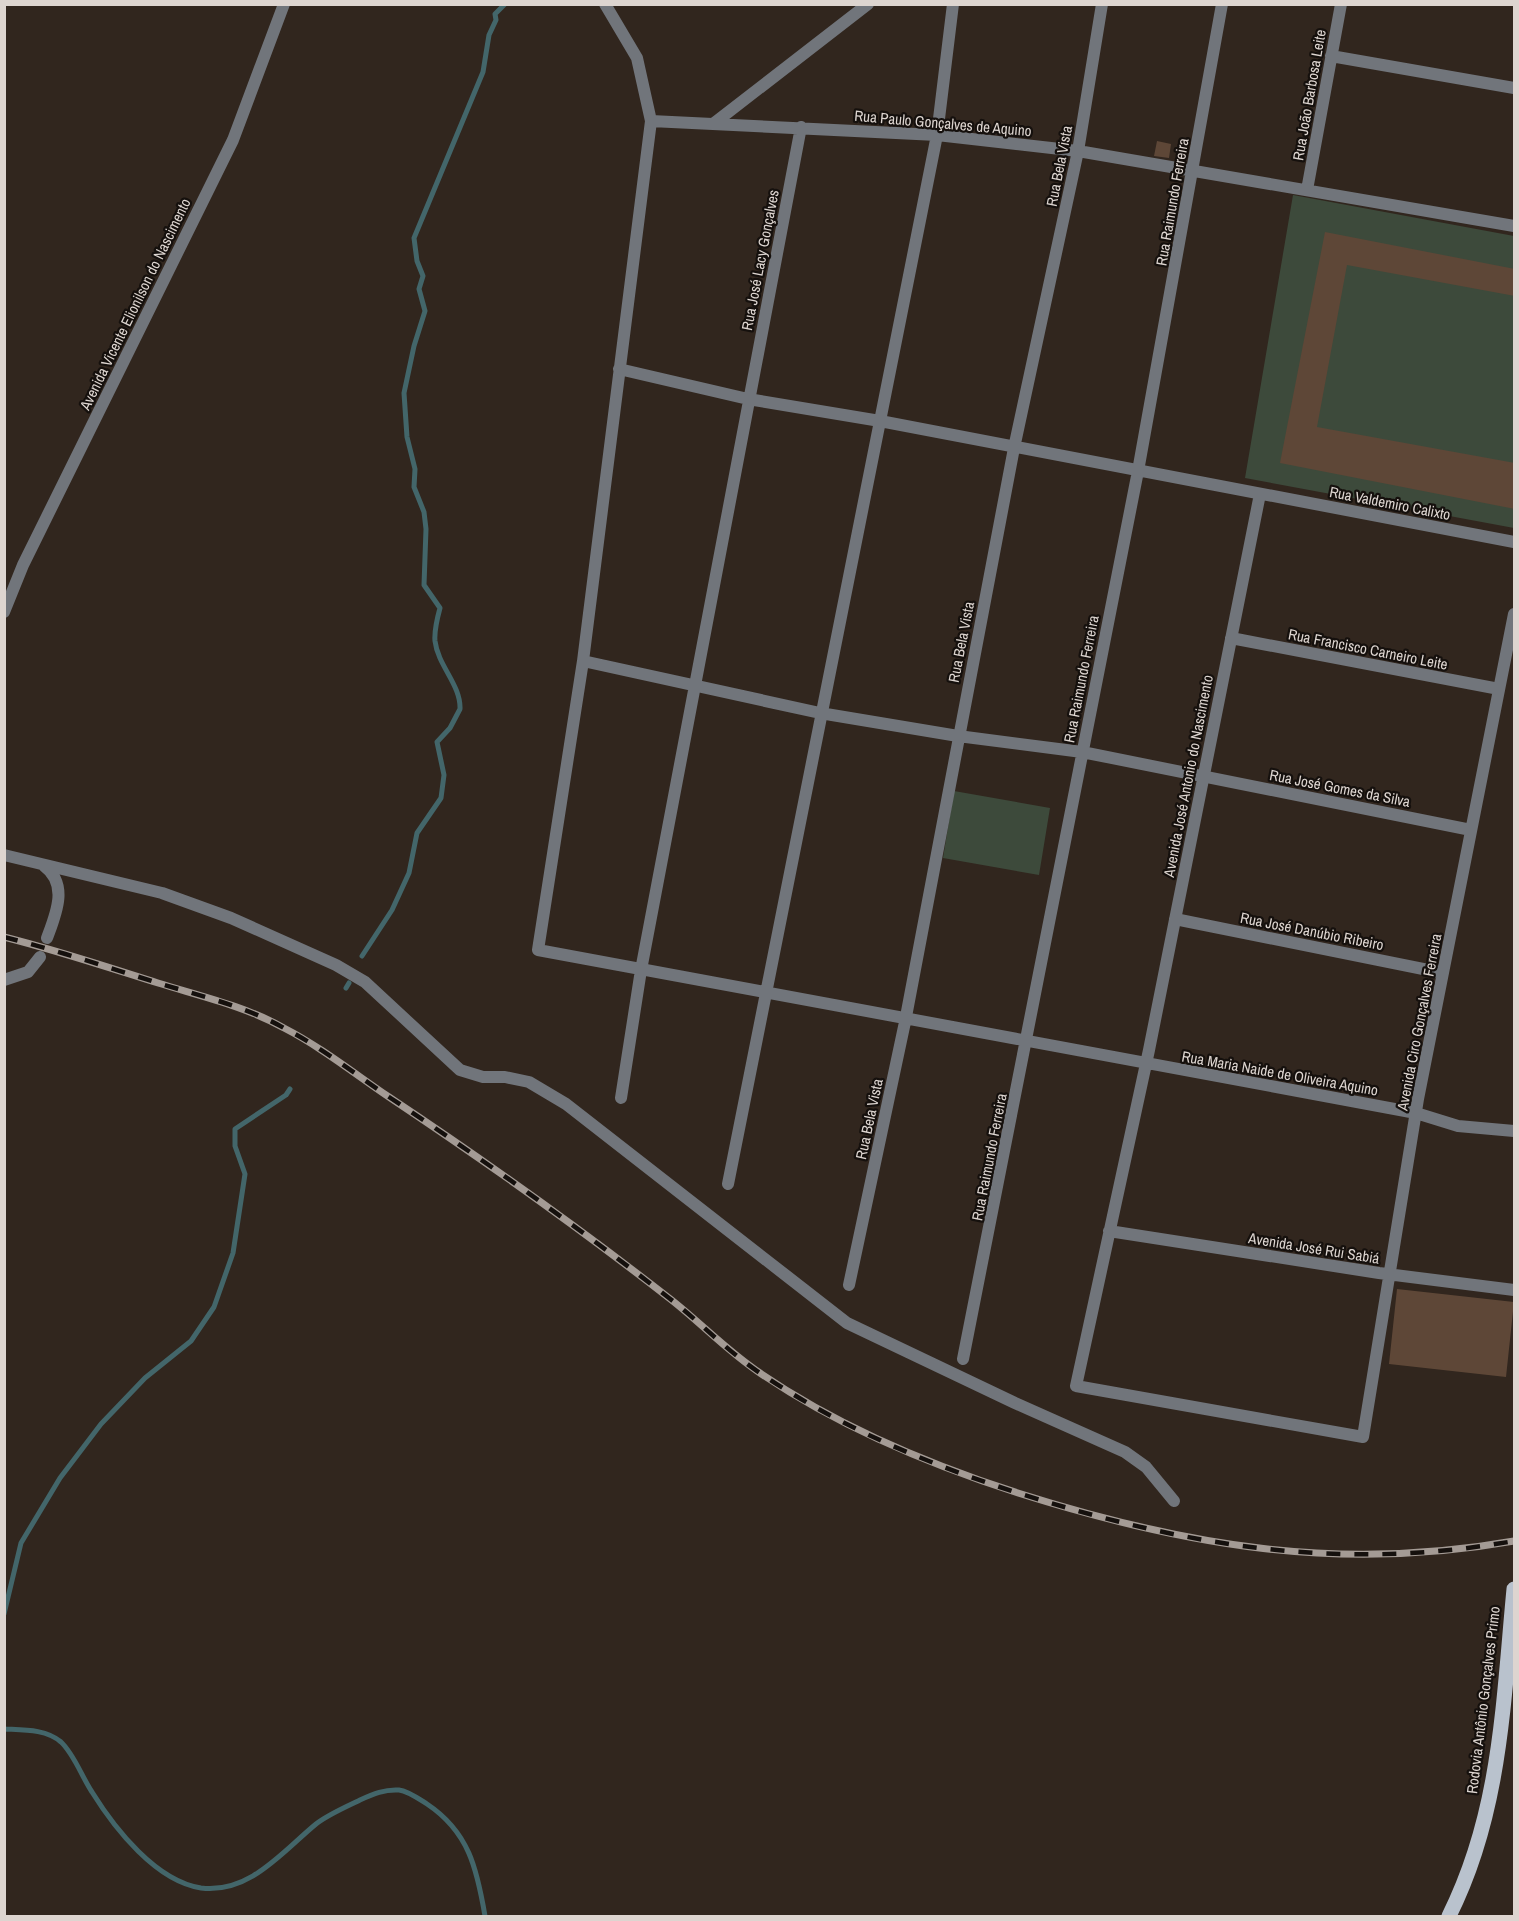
<svg xmlns="http://www.w3.org/2000/svg" width="1519" height="1921" font-family="'Archivo Narrow',sans-serif">
<style>
.green{fill:#3d4a3b}
.lines{fill:none;stroke-linecap:round;stroke-linejoin:round}
.stream{stroke:#43666a;stroke-width:5}
.building{fill:#5e4737}
.street{stroke:#71757b;stroke-width:12}
.primary{stroke:#b9c2cd;stroke-width:15}
.rail-casing{stroke:#a49b95;stroke-width:7}
.rail{stroke:#15100d;stroke-width:4.5;stroke-dasharray:14;stroke-linecap:butt}
.labels{text-anchor:middle;dominant-baseline:central;stroke-width:4.5;stroke-linejoin:round;paint-order:stroke}
.street-label{font-size:15px;fill:#ddd5d0;stroke:#15100d}
</style>
<rect width="100%" height="100%" fill="#31261e"/>
<path class="green" d="M1293,195L1514,236V528L1245,478Z
M954,791L1050,808L1039,875L943,858Z"/>
<g class="lines">
<path class="stream" d="M362,956L392,910L409,873L417,833L441,798L444,775L437,742L450,728L460,709C461,685 438,666 435,641C434,630 437,619 440,608L424,585L426,529L424,512L414,487L415,469L407,437L404,393L414,346L425,311L419,289L423,276L417,261L414,238L483,72L489,35L496,20L495,14L505,4
M346,988L349,983
M4,1614L21,1543L60,1478L101,1424L145,1378L191,1341L214,1307L233,1253L245,1174L235,1146V1129L286,1095L290,1089
M4,1729C23,1730 46,1729 61,1742C74,1754 82,1777 92,1792C115,1829 156,1881 201,1888C250,1894 283,1851 316,1824C329,1814 346,1807 360,1800C373,1794 385,1789 399,1790C408,1791 419,1799 427,1804C469,1832 477,1869 485,1916"/>
</g>
<path class="building" d="M1157,141L1171,144L1169,158L1154,156Z
M1325,232L1515,269V296L1347,265L1317,427L1515,463V509L1280,463Z
M1397,1289L1514,1302L1506,1377L1389,1364Z"/>
<g class="lines">
<path class="street" d="M605,4L637,58L651,121L583,661L538,950L1416,1113L1458,1126L1514,1131
M1331,56L1514,88
M651,121L937,135L1078,151L1514,226
M713,124L868,4
M1307,190L1341,4
M619,369L748,399L880,421L1514,542
M1260,494L1149,1050L1076,1386L1363,1437L1418,1099L1514,614
M4,612L23,565L233,140L284,4
M1231,638L1499,689
M583,661L820,713L958,736L1082,752L1471,830
M4,855L162,893L231,918L336,965L365,982L460,1070L483,1077H505L529,1082L566,1104L847,1323L1015,1403L1125,1452L1146,1467L1174,1501
M44,866C69,884 56,914 47,938
M1175,919L1443,973
M4,980L28,972L40,957
M621,1098L641,970L801,127
M728,1184L937,135L953,4
M1109,1231L1379,1273L1514,1290
M849,1285L905,1022L1014,448L1078,151L1102,4
M963,1359L1138,471L1222,4"/>
<path class="primary" d="M1449,1916C1501,1812 1503,1703 1514,1589"/>
<defs>
<path id="rail" d="M4,937C56,950 107,967 158,983C200,996 245,1006 284,1028C321,1047 355,1074 389,1097C485,1161 578,1227 669,1298C700,1322 727,1351 760,1373C839,1427 928,1464 1018,1493C1186,1546 1339,1572 1514,1541"/>
</defs>
<use href="#rail" class="rail-casing"/>
<use href="#rail" class="rail"/>
</g>
<g class="labels">
<g class="street-label">
<text transform="translate(1309 95) rotate(-80)">Rua João Barbosa Leite</text>
<text transform="translate(943 123) rotate(5)">Rua Paulo Gonçalves de Aquino</text>
<text transform="translate(1059 166) rotate(-79)">Rua Bela Vista</text>
<text transform="translate(1172 202) rotate(-80)">Rua Raimundo Ferreira</text>
<text transform="translate(760 260) rotate(-79)">Rua José Lacy Gonçalves</text>
<text transform="translate(135 304) rotate(-64)">Avenida Vicente Elionilson do Nascimento</text>
<text transform="translate(1390 503) rotate(11)">Rua Valdemiro Calixto</text>
<text transform="translate(961 642) rotate(-79)">Rua Bela Vista</text>
<text transform="translate(1368 649) rotate(11)">Rua Francisco Carneiro Leite</text>
<text transform="translate(1081 679) rotate(-79)">Rua Raimundo Ferreira</text>
<text transform="translate(1188 776) rotate(-79)">Avenida José Antonio do Nascimento</text>
<text transform="translate(1340 788) rotate(11)">Rua José Gomes da Silva</text>
<text transform="translate(1312 931) rotate(11)">Rua José Danúbio Ribeiro</text>
<text transform="translate(1419 1022) rotate(-79)">Avenida Ciro Gonçalves Ferreira</text>
<text transform="translate(1280 1073) rotate(10)">Rua Maria Naide de Oliveira Aquino</text>
<text transform="translate(869 1119) rotate(-78)">Rua Bela Vista</text>
<text transform="translate(989 1157) rotate(-79)">Rua Raimundo Ferreira</text>
<text transform="translate(1314 1248) rotate(9)">Avenida José Rui Sabiá</text>
<text transform="translate(1483 1700) rotate(-83)">Rodovia Antônio Gonçalves Primo</text>
</g>
</g>
<rect width="1519" height="1921" fill="none" stroke="#ddd5d0" stroke-width="12"/>
</svg>
